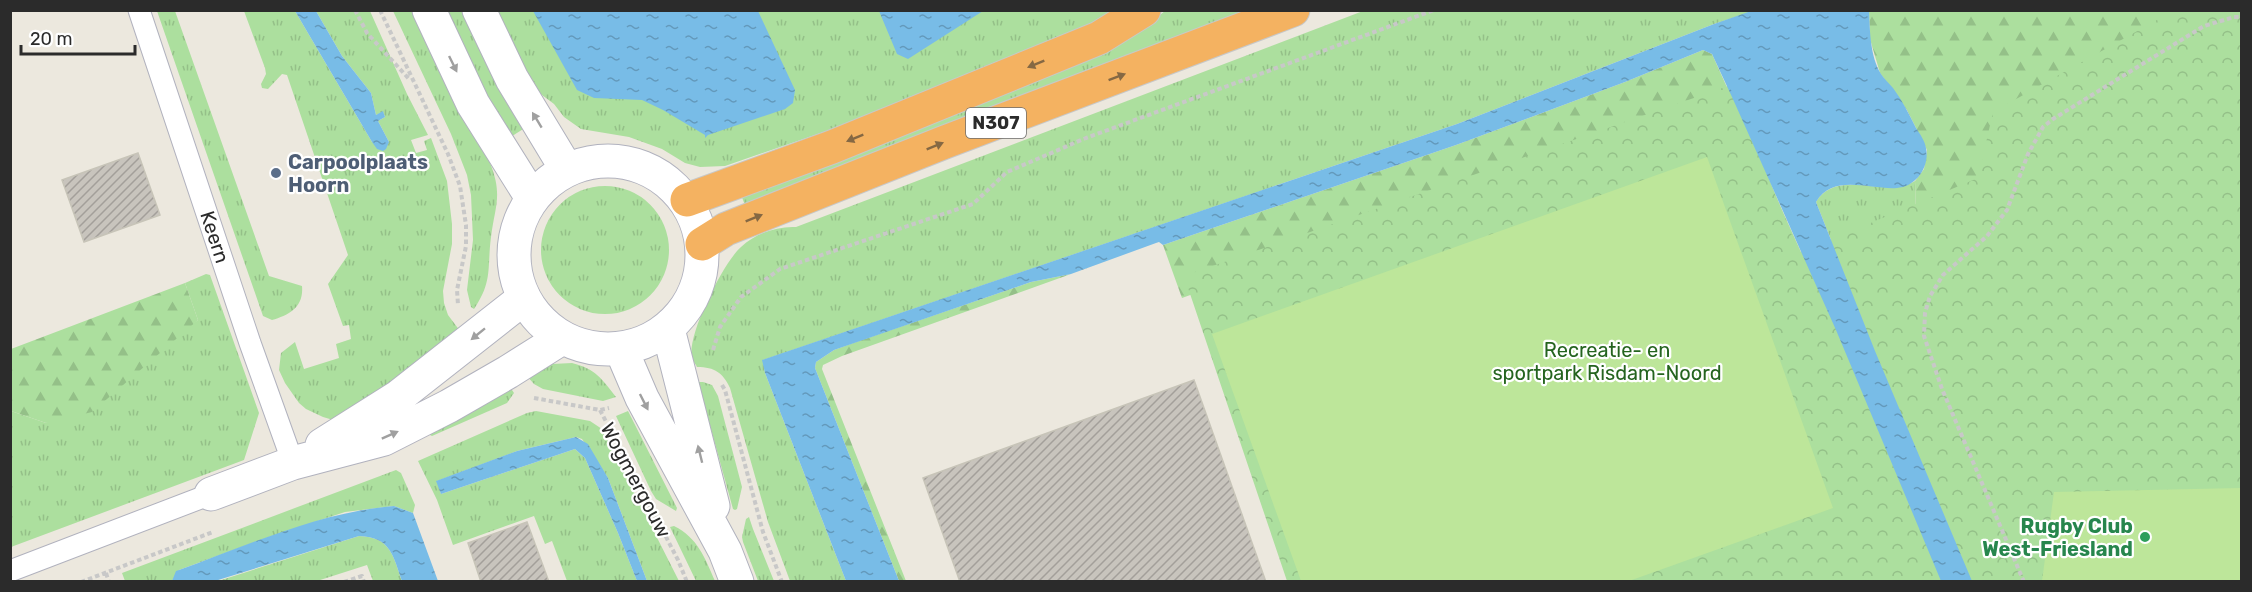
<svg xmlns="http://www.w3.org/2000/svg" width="2252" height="592" font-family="Rubik,sans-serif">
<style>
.grass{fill:url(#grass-tufts)}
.forest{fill:url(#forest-firs)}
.park{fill:url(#park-crowns)}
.pitch{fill:#bde69a}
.water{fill:url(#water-ripples)}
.building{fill:url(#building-hatch);stroke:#c7c4b8;stroke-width:1.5}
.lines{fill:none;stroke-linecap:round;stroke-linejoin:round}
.lane-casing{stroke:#b1b2be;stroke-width:23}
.street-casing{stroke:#b1b2be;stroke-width:35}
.secondary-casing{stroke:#b1b2be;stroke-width:35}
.highway-casing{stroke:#c8c8c8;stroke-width:35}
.path{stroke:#c8c8c8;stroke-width:4;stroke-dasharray:4.5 3;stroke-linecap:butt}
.lane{stroke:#fff;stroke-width:21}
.street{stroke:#fff;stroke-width:33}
.secondary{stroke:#fff;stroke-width:33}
.highway{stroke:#f4b261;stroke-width:33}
.oneway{fill:#a0a0a0}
.oneway2{fill:#856843}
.service-dot{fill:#5c6f8a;stroke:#fff;stroke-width:2}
.leisure-dot{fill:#2e9e5b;stroke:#fff;stroke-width:2}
.labels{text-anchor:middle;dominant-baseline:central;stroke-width:4.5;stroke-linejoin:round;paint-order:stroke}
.shield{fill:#fff;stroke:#6b6b6b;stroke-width:1.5}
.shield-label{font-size:18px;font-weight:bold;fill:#2b2b2b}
.service-label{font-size:20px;font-weight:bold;fill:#4e5e75;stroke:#fff;text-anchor:start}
.street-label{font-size:20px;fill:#2b2b2b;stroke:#fff}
.park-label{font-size:20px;fill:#25641f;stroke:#fff}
.leisure-label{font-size:20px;font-weight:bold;fill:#27864d;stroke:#fff;text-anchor:end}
</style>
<defs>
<pattern id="grass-tufts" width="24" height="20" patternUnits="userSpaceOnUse" patternTransform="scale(1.5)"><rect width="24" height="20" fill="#acdf9e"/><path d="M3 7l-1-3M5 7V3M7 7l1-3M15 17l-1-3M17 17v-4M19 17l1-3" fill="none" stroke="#94c088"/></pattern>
<pattern id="forest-firs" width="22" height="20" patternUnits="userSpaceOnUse" patternTransform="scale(1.5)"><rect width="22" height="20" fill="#acdf9e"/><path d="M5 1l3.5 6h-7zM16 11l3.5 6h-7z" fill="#94c088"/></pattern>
<pattern id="park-crowns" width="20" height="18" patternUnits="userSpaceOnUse" patternTransform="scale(1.5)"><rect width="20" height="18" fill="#acdf9e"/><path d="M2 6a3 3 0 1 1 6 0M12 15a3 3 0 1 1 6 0" fill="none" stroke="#94c088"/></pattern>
<pattern id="water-ripples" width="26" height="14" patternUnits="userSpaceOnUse" patternTransform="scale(1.5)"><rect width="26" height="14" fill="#78bce7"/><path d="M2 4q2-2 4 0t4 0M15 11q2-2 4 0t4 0" fill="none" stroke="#6399bb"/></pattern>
<pattern id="building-hatch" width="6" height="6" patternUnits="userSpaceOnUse" patternTransform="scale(1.5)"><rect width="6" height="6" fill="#c8c4bd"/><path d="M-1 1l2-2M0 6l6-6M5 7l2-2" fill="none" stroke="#a39f9a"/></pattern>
</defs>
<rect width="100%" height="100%" fill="#ece8de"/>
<path class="grass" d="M157,11H175L269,276L302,286C304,307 289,315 272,320L263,316Z
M244,11H295L372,142H389L378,121L385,117L383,112L376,115L371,93L342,56L316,11H370L407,94L428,135L411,140L416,153L427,150L424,141L431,138L447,181L452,224V244L443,291L444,303L448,315L460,331L340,422L323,417L306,409L299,403L285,383L279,370L281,353L295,342L304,369L339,358L336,344L351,339L349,325L343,326L328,284L348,255L287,75L282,74L268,89L262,88L261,84L266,74L265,68Z
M393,11H415L494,161L490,163C503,195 495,206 491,237C487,268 493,281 474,309L471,307L467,290L473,240L471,195L467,175L451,134Z
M441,11H466L528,126L509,138Z
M492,11H1118L1100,23L937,93L725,166L700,167L685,163L662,149L629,137L581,129L564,117L554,104L538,92Z
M1165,11H1255L746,208L740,192L1148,24Z
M1363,11H1754L1714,24L1457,124L763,360L765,373L846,581H790L768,522L730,388C723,373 715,367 697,367C696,364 693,362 692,359C686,336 723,263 741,247C756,233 777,226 796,227Z
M1915,181L1916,212L1875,351L1816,202C1837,167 1885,199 1915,181Z
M541 250a64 64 0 1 1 128 0a64 64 0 1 1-128 0Z
M206,274L210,275L259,413L244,460L11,547V411L46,423L198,320L185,283Z
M572,363C596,369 601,378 616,397L603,401L543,389L534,384L527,376L552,364Z
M698,382H703L712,385L718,396L742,487L737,509L735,510L733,509Z
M510,387L514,393L507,403L432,436L430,435V432Z
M536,411L590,421L602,429L679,581H647L608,478L582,439L576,437L517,451L437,481L441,494L575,449L585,458L618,533L637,581H567L552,541L545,544L534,516L453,545L437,500L418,461L527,413Z
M628,411L677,508L676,511L656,499L651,491L616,416Z
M396,470L401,473L415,505L413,513L394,506L345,512L269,537L179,570L172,581H125L122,573Z
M749,517L753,529L774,581H758L743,542L742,537L746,519Z
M674,526C698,538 705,558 715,581H696L670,527Z
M359,536C391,537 393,556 402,581H373L367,565L317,581L215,582Z"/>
<path class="forest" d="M1869,11H2241L2014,171L1916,212L1915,181L1924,169L1927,150L1907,110L1880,73L1870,39Z
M1703,50L1712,54L1836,330L1251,273L1182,298L1163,245L1456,145L1625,82Z
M1071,274L842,356L823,365L822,369L906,581H899L815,368L816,362L834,350L856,342L1031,282Z
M185,283L198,320L92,412L46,423L11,411V349Z"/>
<path class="park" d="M2173,11H2241V581H1287L1184,276L1731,85L1799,253L1978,178L1993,112Z"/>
<path class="pitch" d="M1707,157L1833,508L1629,581H1301L1212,334Z
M2241,488V581H2042L2054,492Z"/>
<path class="water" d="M1754,10L1869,11C1870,31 1870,56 1881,74C1884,79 1889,83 1893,88C1902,100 1909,114 1916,128C1920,134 1925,141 1926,148C1930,167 1916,187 1897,188C1870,190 1833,173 1816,202L1875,351L1972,581H1941L1836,330L1732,97L1712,54L1703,50L1625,82L1456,145L1163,245L1159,242L1156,243L1071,274L1031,282L834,350L816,362L815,368L899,581H846L765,373L762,360L1457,124L1714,24Z
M295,11H316L342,56L371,93L376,115L383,111L385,117L378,121L389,142L386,149L383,151L377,149L372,142Z
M533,11H758L795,90L793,103L785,109L708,135L705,138V135L663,110L642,100L594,98L577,90Z
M879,11H983L908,59L897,54Z
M576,437L588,444L608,478L647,581H637L618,533L585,458L575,449L441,494L436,481L517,451Z
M394,506L413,513L438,581H402C393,556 391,537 359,536L215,581H172L176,571L179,570C249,545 319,512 394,506Z"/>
<path class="building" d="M138,153L160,215L84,242L62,180Z
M1194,380L1266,582H960L923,478Z
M527,522L549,582H481L468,543Z"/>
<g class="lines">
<defs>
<path id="lane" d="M139,10L250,343L293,463
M10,571L211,494"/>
<path id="street" d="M322,445L398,397L524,298
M211,494L293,463L384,439L449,406L508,372L562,338"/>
<path id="secondary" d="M429,10L473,104L532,198
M479,10L512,79L567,170
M514 255a94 94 0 1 1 188 0a94 94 0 1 1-188 0Z
M668,329L713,506
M621,349L642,398L725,551L737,582"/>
<path id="highway" d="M687,200L832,147L1099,38L1144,10
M702,244L726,229L945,142L1293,10"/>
</defs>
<use href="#lane" class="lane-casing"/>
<use href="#street" class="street-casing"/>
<use href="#secondary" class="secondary-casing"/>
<use href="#highway" class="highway-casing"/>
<path class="path" d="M355,10L367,33L410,80
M380,10L448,154L460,186L466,225V246L457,290L458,305
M713,350L720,327L741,297L780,269L973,204L1007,172L1086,138L1434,10
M722,385L725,390L763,532L782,582
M534,398L600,410L609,408
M600,410L678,560L687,582
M106,573L109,582
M81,582L213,532
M344,582L362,576L364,582
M2024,582L1942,389L1924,336L1925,313L1930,296L1943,275L1987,236L2007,210L2028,154L2043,127L2053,119L2204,26L2234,17H2242"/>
<use href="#lane" class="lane"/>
<use href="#street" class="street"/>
<use href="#secondary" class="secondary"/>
<use href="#highway" class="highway"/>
</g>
<defs><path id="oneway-solid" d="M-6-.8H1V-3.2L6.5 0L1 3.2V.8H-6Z" transform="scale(1.5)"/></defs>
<g class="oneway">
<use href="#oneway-solid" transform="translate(453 64) rotate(64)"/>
<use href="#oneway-solid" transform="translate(537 120) rotate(-121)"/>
<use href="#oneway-solid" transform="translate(478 334) rotate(141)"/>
<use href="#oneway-solid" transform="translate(644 402) rotate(63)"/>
<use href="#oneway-solid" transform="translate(390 435) rotate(-24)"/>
<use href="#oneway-solid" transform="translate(700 454) rotate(-104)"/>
</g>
<g class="oneway2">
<use href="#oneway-solid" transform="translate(1036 64) rotate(158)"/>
<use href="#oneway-solid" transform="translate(1117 77) rotate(-21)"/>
<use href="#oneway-solid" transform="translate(855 138) rotate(158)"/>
<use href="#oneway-solid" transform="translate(935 146) rotate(-22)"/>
<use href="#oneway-solid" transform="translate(754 218) rotate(-22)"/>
</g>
<circle class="service-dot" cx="276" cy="173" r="6"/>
<circle class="leisure-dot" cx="2145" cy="537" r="6"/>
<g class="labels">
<rect class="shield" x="966" y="108" width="60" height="30" rx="4.5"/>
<g class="shield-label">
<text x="996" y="123">N307</text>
</g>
<g class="service-label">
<text x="288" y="162">Carpoolplaats<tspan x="288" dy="23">Hoorn</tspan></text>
</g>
<g class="street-label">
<text transform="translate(215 237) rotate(72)">Keern</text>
<text transform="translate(636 480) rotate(62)">Wogmergouw</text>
</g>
<g class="park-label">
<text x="1607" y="350">Recreatie- en<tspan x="1607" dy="23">sportpark Risdam-Noord</tspan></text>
</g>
<g class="leisure-label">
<text x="2133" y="526">Rugby Club<tspan x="2133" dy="23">West-Friesland</tspan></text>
</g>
</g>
<rect width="2252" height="592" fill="none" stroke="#2b2b2b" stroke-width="24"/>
<path d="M21 45v9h114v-9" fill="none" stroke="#2b2b2b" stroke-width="3"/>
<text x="30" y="45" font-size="18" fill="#2b2b2b" stroke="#ffffff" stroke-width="4.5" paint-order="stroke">20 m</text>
</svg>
